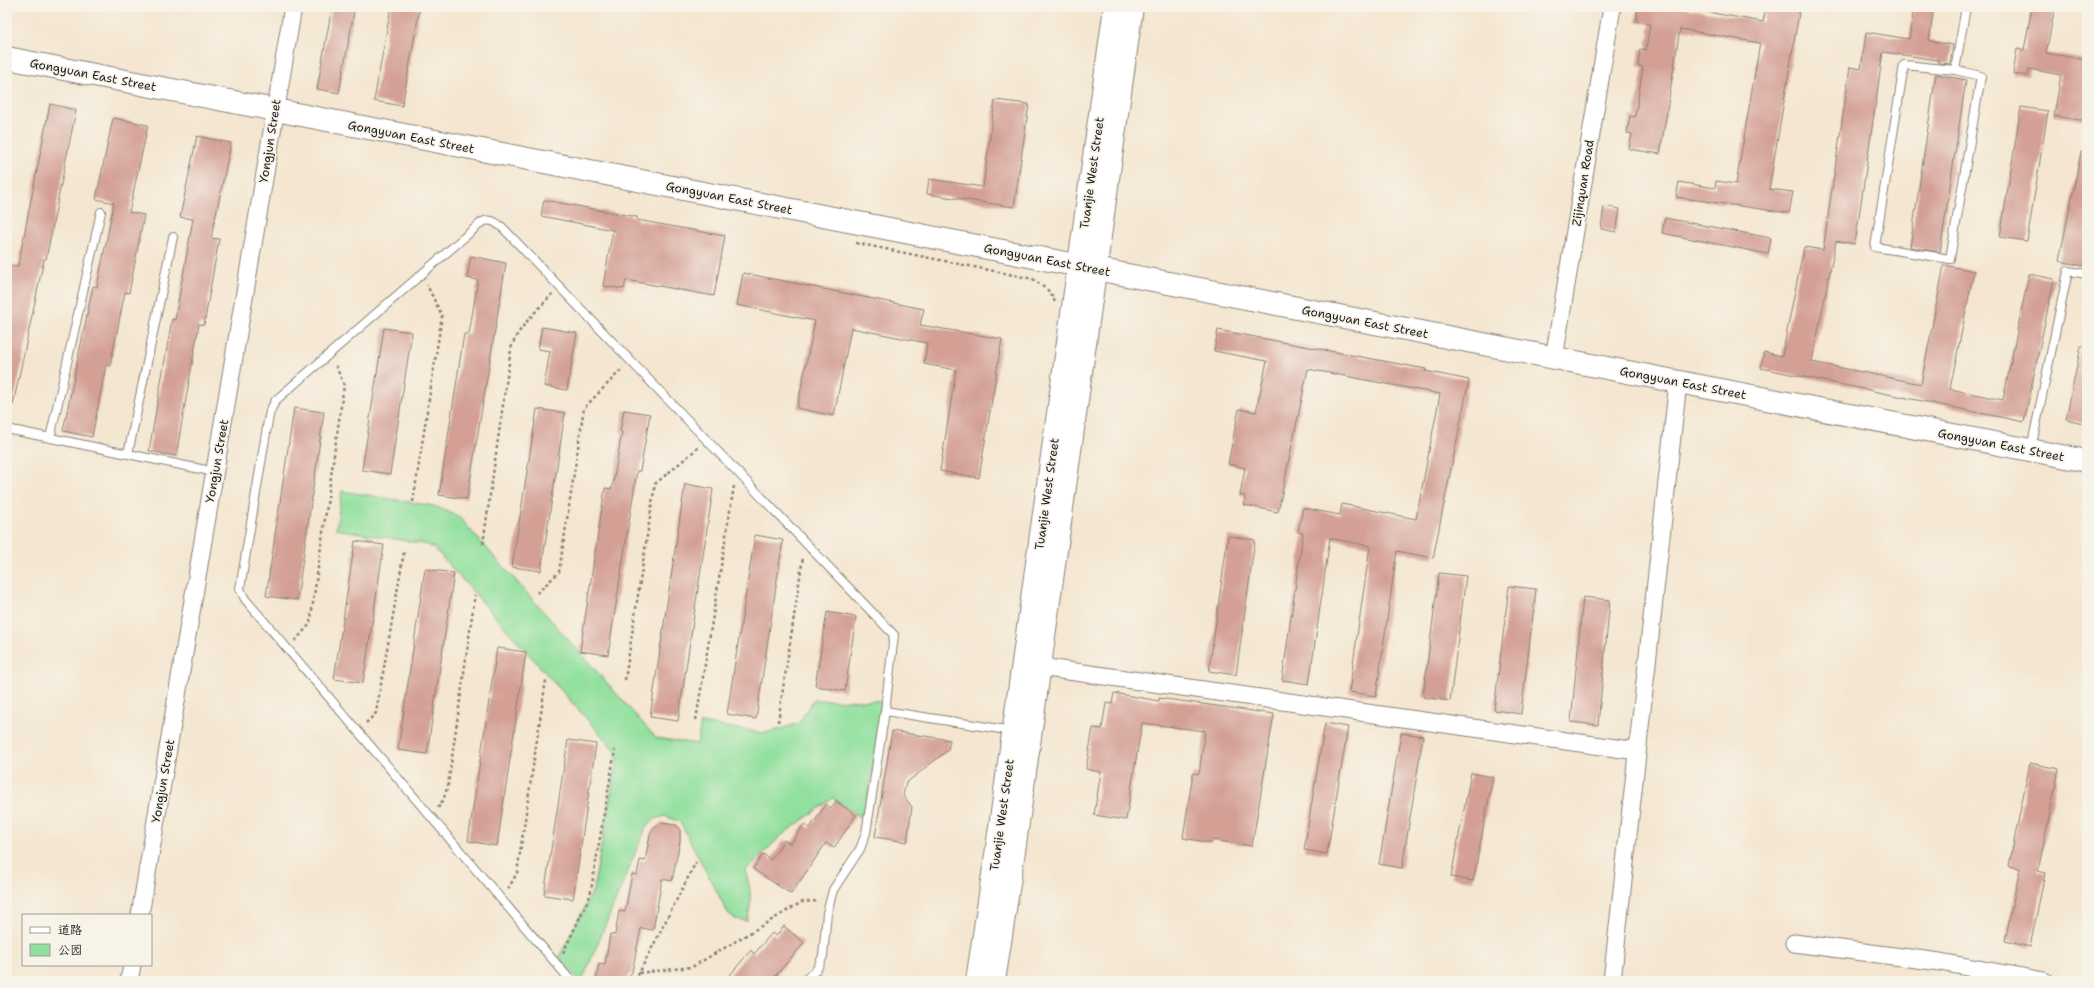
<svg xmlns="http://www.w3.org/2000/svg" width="2094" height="988" font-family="'Shantell Sans','LXGW WenKai TC',sans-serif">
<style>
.green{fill:#91e09e;stroke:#567e5d}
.building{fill:#d4a096}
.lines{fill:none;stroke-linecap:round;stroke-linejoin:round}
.lane-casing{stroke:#888176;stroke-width:10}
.street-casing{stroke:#888176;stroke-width:19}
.secondary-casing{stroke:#888176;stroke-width:24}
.primary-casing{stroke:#888176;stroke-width:24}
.path{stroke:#888176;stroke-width:2.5;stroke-dasharray:3 3;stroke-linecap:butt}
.lane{stroke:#fff;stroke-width:8}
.street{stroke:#fff;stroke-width:17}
.secondary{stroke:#fff;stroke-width:22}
.primary{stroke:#fff;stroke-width:22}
.labels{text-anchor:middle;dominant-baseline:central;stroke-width:3.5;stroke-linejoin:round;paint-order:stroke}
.street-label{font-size:12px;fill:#1c1c1c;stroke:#f7f3e8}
</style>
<rect width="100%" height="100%" fill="#f7f3e8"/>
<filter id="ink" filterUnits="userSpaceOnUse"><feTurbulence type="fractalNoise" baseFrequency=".025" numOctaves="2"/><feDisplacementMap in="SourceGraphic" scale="8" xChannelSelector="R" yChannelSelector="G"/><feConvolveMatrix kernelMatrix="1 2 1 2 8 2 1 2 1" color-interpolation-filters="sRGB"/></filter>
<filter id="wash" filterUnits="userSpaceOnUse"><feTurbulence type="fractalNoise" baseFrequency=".012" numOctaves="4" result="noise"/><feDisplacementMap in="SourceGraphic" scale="16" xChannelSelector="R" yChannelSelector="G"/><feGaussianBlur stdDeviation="0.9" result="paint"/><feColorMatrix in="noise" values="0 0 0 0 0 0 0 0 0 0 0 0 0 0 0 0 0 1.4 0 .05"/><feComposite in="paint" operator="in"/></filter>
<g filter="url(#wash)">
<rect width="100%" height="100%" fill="#f4e6d0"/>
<path class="green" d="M342,491L434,506L458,516L656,738L697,744L701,723L764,733L778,730L799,723L813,700L884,701L864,820L833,798L782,835L745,871C752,891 752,901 747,921L735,919L728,913L680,822L665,816L655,819L647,825L582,981H579L559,957L593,891L618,754L434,548L424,544L336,529Z"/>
<g id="blocks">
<path class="building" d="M332,7H355L339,93L317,89Z
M391,7H420L402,106L374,101Z
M1638,7H1679L1763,22L1766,7H1800L1769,189L1793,192L1789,213L1676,197L1679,182L1715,188L1716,181L1736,184L1760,43L1680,29L1660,154L1629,149L1632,134L1627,133L1630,116L1635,117L1643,67L1638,66L1640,49L1646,50L1650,24L1636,21Z
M1914,7H1934L1929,41L1953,45L1950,64L1938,63V60L1883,52L1855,244L1836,241L1812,362L1921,384L1944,265L1974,271L1950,389L2003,400L2029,274L2054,279L2024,422L1761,368L1764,352L1782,356L1804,247L1823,250L1850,67L1861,69L1866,32L1909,39Z
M2032,7H2055L2046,53L2087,60V121L2054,116L2061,75L2029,69L2028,76L2013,74L2017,49L2024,50Z
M1936,74L1966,80L1940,252L1910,247Z
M995,100L1029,104L1014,207L927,194L929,179L983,187Z
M50,104L76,110L46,259H44L13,405L7,404V282L11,265L18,266Z
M2021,107L2048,111L2027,241L2000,237Z
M113,118L148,125L129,212L144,215L129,293L125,292L110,366L106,365L92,437L63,431L93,286L97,287L114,203L96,199Z
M197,136L231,143L211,238L219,239L204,325L199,324L176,456L149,451L172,319L175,320L193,219L180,217Z
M2081,152L2087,153V254L2084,266L2059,261Z
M544,200L637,217V220L725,236L714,296L626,280L624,289L603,286L613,230L541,216Z
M1604,206L1620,209L1616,232L1601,229Z
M1665,218L1771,238L1768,254L1662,233Z
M471,256L506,263L467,499L439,495L464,334H469L478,280L467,278Z
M743,273L924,309L920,325L1002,339L979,478L940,471L956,370L924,364L927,343L851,328L834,416L797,408L815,321L737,305Z
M542,327L577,333L567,390L544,386L550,351L538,349Z
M384,328L412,332L390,474L362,470Z
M1218,330L1426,369L1425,371L1469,380L1433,558L1397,551L1376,696L1349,692L1370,546L1330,538L1309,684L1282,680L1303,533L1298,532L1303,508L1340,515L1342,504L1416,519L1440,394L1308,369L1278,512L1244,505L1245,496L1240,495L1245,468L1228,464L1239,409L1256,412L1267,361L1214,351Z
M2081,346H2087V424L2066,419Z
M294,408L324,412L297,600L266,596Z
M537,409L565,413L541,571L512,567Z
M624,410L650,414L640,471H637L608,655L580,651L605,488L612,489L622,432L620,431Z
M685,484L713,489L678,721L650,717Z
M755,535L783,540L756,719L727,714Z
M1228,536L1255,540L1236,675L1209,671Z
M355,541L384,545L363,683L334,679Z
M425,569L454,573L427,754L398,750Z
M1439,573L1466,576L1450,701L1423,697Z
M1509,586L1536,589L1521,714L1494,710Z
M1583,597L1610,600L1598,725L1571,722Z
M827,612L856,617L845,691L815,686Z
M497,648L526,652L497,846L468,841Z
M1114,693L1159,701V698L1274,714L1252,846L1212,840V843L1183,838L1193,773L1199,774L1205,731L1142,723L1126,820L1094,815L1101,772L1086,769L1093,728L1102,729L1106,703L1112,704Z
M1325,723L1348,727L1327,854L1304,850Z
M892,731L950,740L948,750L906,783L903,795L912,807L907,842L875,837Z
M1401,733L1423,736L1402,868L1379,864Z
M568,740L596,744L573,899L544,895Z
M2030,763L2059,769L2038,871L2045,873L2030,947L2005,941L2020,868L2009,866Z
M1471,773L1493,777L1473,881L1451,877Z
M836,801L856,815L834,848L826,843L791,894L753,869L763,854L771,860L784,840L791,844L804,824L810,828L826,804L831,808Z
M661,823L676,825L680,829V841L672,881L662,879L653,930L641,928L632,972L628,978L625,981H596L599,964L605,965L610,934L615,935L619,911L625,912L632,874L637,875L640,860L645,861L650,835L653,829Z
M784,926L804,943L771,981H725L751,950L754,954L772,933L776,936Z"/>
</g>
</g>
<g filter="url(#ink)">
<use href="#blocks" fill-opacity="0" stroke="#888176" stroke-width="1"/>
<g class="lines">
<defs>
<path id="lane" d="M1904,65L1955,70L1981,76L1950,259L1875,247Z
M1955,70L1966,7
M7,429L215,472
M50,438L101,212
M2031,449L2068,271L2087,274
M128,454L173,237
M885,711L1013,731
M571,981L245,599L240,589L268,421L270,411L276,400L482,222C490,218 495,222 502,227L894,635L885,711L866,833L860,849L833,890L827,913L823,956L817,969L804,981"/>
<path id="street" d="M1554,358L1612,7
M1040,667L1637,751
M140,915L293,7
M1794,943L1940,962L2044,981
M129,981L132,965
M1612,981L1678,382"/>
<path id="secondary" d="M7,58L2087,461"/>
<path id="primary" d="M977,981L997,848L1115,7
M994,981L1014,851L1132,7"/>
</defs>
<use href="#lane" class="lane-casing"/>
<use href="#street" class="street-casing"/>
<use href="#secondary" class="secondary-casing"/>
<use href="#primary" class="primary-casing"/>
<path class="path" d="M856,243L1033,279L1050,292L1055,302
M413,502L442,316L427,285
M483,544L511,349C517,328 537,311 552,294
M537,593L559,572L584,408L623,368
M295,641L310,624L344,385L335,364
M625,680L655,484L699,447
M696,720L734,486
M778,722L803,557
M366,723L376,713L404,552
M438,808L444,798L448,785L475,595
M508,889L517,873L546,680
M563,953L590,896L615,750
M639,973L692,967L802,902L818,901
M635,981L696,862"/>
<use href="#lane" class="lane"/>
<use href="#street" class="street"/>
<use href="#secondary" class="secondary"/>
<use href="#primary" class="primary"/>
</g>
</g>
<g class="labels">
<g class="street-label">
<text transform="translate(93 75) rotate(11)">Gongyuan East Street</text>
<text transform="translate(411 137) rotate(11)">Gongyuan East Street</text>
<text transform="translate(270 141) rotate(-81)">Yongjun Street</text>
<text transform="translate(1092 173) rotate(-82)">Tuanjie West Street</text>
<text transform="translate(1583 183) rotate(-81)">Zijinquan Road</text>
<text transform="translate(729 198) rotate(11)">Gongyuan East Street</text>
<text transform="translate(1047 260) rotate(11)">Gongyuan East Street</text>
<text transform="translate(1365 322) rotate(11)">Gongyuan East Street</text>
<text transform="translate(1683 383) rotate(11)">Gongyuan East Street</text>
<text transform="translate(2001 445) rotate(11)">Gongyuan East Street</text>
<text transform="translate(217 461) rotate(-80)">Yongjun Street</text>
<text transform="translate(1047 494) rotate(-82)">Tuanjie West Street</text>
<text transform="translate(163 781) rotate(-80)">Yongjun Street</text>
<text transform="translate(1002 815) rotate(-82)">Tuanjie West Street</text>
</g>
</g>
<rect width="2094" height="988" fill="none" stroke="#f7f3e8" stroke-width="24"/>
<rect x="22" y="914" width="130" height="52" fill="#f7f3e8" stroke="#9f9d96"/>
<rect x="30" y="927" width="20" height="6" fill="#ffffff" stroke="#9f9d96"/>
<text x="58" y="934" font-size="12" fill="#1c1c1c">道路</text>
<rect x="30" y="944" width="20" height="12" fill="#91e09e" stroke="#9f9d96"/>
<text x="58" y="954" font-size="12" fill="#1c1c1c">公园</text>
</svg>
